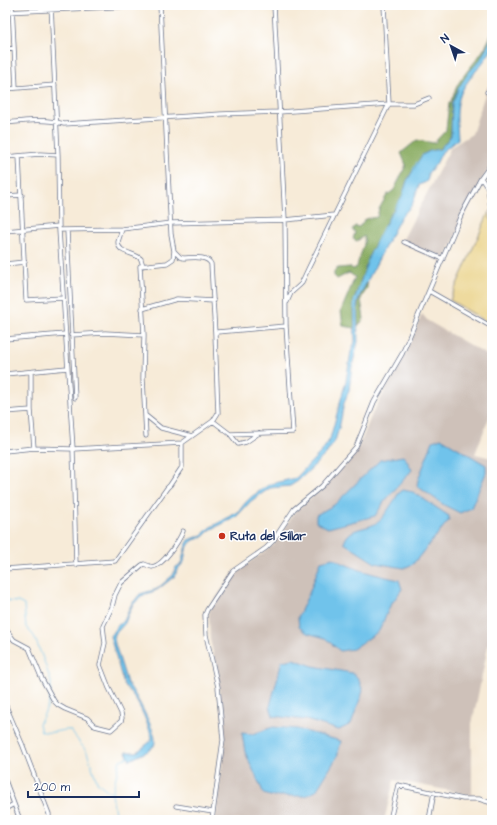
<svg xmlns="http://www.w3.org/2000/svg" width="497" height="825" font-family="'Architects Daughter',sans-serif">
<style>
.industrial{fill:#cec1b9}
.forest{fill:#87aa5e;stroke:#516c5e}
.sand{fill:#eeda9e;stroke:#84847e}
.water{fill:#6fc3eb;stroke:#4579a4}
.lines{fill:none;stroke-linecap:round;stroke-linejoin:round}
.stream{stroke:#6fc3eb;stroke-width:1}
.minor-casing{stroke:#687189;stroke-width:5}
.minor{stroke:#fff;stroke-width:3.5}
.poi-dot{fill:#c8321e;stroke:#fff;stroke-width:1.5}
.labels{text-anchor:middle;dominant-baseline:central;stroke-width:3;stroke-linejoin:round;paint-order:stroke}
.poi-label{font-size:12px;font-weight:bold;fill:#1b2f5e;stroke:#fff;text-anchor:start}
</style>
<rect width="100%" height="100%" fill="#fff"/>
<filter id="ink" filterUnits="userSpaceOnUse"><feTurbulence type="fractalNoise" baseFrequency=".025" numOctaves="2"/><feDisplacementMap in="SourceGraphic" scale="8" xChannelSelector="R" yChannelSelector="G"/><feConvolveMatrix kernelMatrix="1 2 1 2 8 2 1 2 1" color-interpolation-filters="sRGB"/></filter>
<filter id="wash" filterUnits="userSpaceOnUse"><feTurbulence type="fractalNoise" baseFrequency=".012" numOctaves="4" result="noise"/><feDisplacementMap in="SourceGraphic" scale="16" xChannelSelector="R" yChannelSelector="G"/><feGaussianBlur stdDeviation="0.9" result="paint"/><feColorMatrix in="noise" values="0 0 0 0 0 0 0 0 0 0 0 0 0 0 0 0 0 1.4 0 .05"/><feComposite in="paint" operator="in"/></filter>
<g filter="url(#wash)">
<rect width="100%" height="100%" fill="#f7ebd8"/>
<path class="industrial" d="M492,80V164L484,176L470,204L443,263L401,243L451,147L472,134L487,88Z
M422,314L428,321L492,358V410L475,454L492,458V627L472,724V795L394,780L385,817L382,820H216L225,741L216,666L210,639L209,615L211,605L231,576L274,545L294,513L325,486L359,447L372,414L402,362Z"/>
<path class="forest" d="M492,31V50L470,75L456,101H451C453,96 455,90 458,84C469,66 486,53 492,31Z
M449,103H452L451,136L440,149L430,151L422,155L407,181L402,198L390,215L370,254L354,301L355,328L343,326L341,311L355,277L349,273L337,279L334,276V271L338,268L350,267L353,269L357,267C358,257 366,247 364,236L357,241L353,239L355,232L352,230L355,226L359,227L365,219L377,217L379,209L387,195L394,190L406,165L401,153L417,140L434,143L446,130Z
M368,281L367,288L361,299L364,319L357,327C357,304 357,301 368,281Z"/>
<path class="sand" d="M489,212L492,226V325L450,300Z"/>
<path class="water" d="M492,35C492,39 493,43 492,47C489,59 467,78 461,93C455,108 457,123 458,139L442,152L436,164L428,173V178L426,182L419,185L412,205L400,218L359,297L357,305L358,342L352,366L349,390L344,403L340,424L335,441L326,454L298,481L290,486L270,488L251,501L236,517L210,530L203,537L194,540L190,543L186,550L184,562L177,570L175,576L157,590L141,596L132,606L125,623L115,634L114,639L115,644L127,683C134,690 155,731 155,739C155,741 155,744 154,746L148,751L130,760L126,752H137L151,741L152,737C146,720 138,698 124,685L110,636L117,626L124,621L131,605L140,594L157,589L173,575L176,567L181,564L186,545L189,540L202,535L209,528L238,512L246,502L251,497L270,484L296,478L322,451L330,439L346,381L351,352L355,342L354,301L370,254L390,215L402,197L407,181L422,155L430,151L440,149L451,136L452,103L459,87L469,72L480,60L489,43Z
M441,438L486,465V473L471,508L460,513L444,505L417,486L418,480L433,441Z
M403,456L406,459L412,470L384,502L375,516L328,528L316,522V515L334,505L380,460Z
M403,490L413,492L449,516V520L413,564L404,568L375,563L344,543C349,525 368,531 379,521C385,516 394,500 399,493Z
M333,558C354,570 376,575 399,580L402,589L390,606L379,631L353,649L340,651L325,638L307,633L299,627L298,617L310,591L321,561Z
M293,659L313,666L352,673L358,678L363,691L351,724L339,730L306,720L273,716L270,706L282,661Z
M273,727L297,729L341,741L337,757L316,791L305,796H270L264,794L245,752L242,733L253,734Z"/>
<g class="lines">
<path class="stream" d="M413,170L417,162
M395,207L402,198L405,190
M376,243L384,226
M367,263L375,246
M363,276L366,268
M358,289L360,283
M354,309L355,298
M5,601L18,602L24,605L26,627L34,636L44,661L51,682V692
M50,697C49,707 43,715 39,724L41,731C51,735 60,729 70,730L87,752L97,782L112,794
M116,820L112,794L120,760L129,757"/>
</g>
</g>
<g filter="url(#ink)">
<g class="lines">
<defs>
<path id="minor" d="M12,5L16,88
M51,5L58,155L59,230L73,449L76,565
M5,12L156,5
M5,50L14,48
M5,89L55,85
M487,92L492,93
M5,123C24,121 45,118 64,124L221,114L279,112L389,104H414L429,98
M19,156L26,300L63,298
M5,157L40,154L58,155
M481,178L488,189L492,216
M5,196L22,195
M122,229C121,233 119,238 118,242C118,254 135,252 141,259C141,260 143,265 143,266
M59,230L122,229L171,223L285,220L334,215
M67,230L75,398
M5,231L59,226
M404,242L443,259
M174,251L180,257L183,258C192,258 207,255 211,264L215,334
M5,264L25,262
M429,291L492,327
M287,302L291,293L301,284L309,267L389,104L384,5
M142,309L177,299L214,301
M71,335L105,333L144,335
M5,339L65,334
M31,372V410L34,448
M5,374L67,368
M5,412L31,410
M145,415L161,428L192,436
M213,421L230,434L293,432L286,326L285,220L274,5
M230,434L238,444L246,442L259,433
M146,436L143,378L144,335L140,266L167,263L173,259L174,251L171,234L160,5
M5,451L34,448L73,449L182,443L213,421L218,413L215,334L217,332L286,326
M5,569L115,561L167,488L170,485L182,467V443
M5,628L14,640L29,648L42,679L54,701L58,705L65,709L87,718L95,726L111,730L121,721L122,718L121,713L109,688L100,665L105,643L103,626L112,607L115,595L121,583L142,565L144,564L152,567C163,566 179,541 183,531
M5,704L23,746L49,814V818L47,820
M5,780L20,820
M176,806L213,812
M5,809L14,804
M212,820L223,740L218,687L206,635L205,615L207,610L233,571L266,548L273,541L294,509L322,486L356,447L374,402L402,354L461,215L481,178L492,163
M390,820L398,785L463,799H479L492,803
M429,820L434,792"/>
</defs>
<use href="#minor" class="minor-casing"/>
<use href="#minor" class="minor"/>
</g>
</g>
<circle class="poi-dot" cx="222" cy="536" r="4"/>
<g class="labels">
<g class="poi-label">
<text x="230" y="536">Ruta del Sillar</text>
</g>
</g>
<rect width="497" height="825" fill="none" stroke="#fff" stroke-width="20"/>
<g transform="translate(451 46) rotate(320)" stroke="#ffffff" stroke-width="3" paint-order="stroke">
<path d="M0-3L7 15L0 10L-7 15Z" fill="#1b2f5e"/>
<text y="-6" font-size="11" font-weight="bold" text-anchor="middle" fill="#1b2f5e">N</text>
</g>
<path d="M28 791v6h111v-6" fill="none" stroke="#1b2f5e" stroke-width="2"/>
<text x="34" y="791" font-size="12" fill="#1b2f5e" stroke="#ffffff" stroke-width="3" paint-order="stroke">200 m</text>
</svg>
